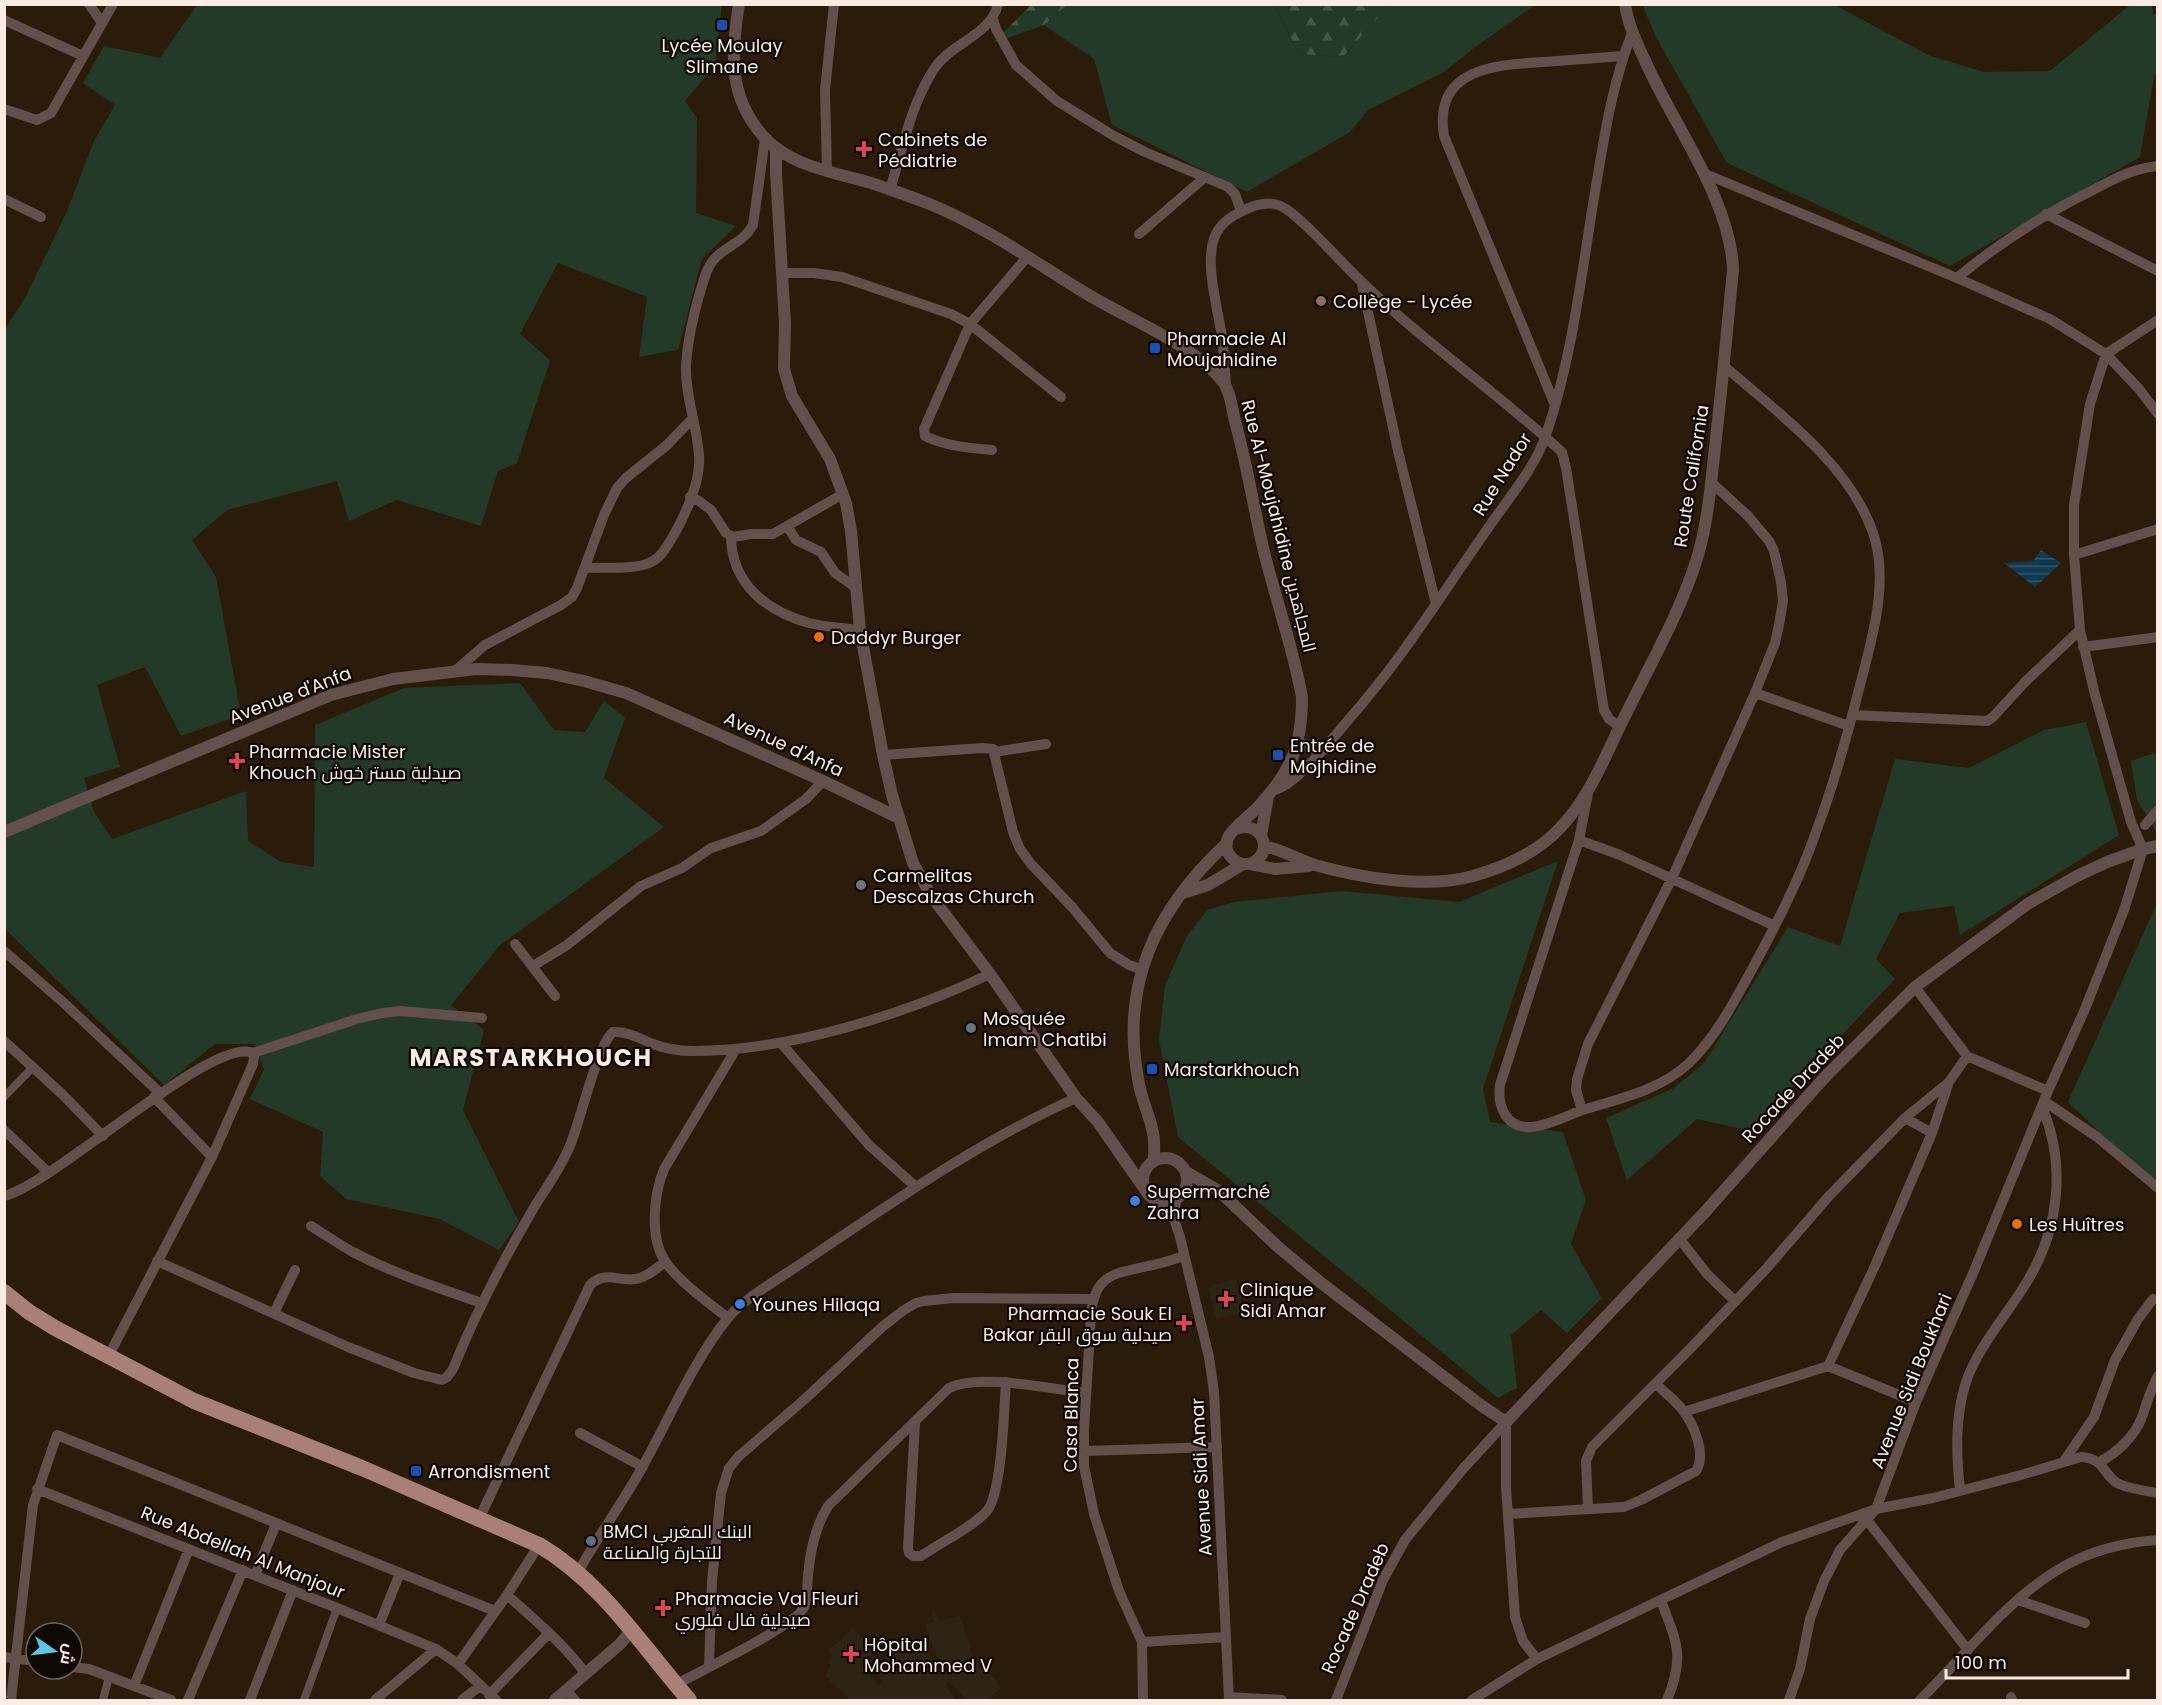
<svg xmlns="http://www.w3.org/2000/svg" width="2162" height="1705" font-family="Poppins,Cairo,sans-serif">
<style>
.medical{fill:#2c2514}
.grass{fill:#233a29}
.forest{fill:url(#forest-firs)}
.water{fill:url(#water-rules)}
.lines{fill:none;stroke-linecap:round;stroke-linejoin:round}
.pedestrian{stroke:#634f4b;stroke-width:8}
.minor{stroke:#634f4b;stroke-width:10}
.tertiary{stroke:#634f4b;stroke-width:12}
.primary{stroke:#a88076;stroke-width:16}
.transit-dot{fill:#1a4fb4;stroke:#0e0703;stroke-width:2}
.health-dot{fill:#e0444e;stroke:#0e0703;stroke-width:2}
.education-dot{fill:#8d6e63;stroke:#0e0703;stroke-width:2}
.food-dot{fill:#e8710a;stroke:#0e0703;stroke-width:2}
.worship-dot{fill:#6b7280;stroke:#0e0703;stroke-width:2}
.shop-dot{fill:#3f7fe0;stroke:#0e0703;stroke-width:2}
.service-dot{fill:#5c6f8a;stroke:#0e0703;stroke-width:2}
.labels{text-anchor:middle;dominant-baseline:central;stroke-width:4.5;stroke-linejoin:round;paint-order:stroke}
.poi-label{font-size:18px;fill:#f9ede3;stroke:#0e0703;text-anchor:start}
.street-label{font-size:18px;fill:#f9ede3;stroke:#0e0703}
.district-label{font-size:24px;font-weight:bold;letter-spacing:1.5px;fill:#f9ede3;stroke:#0e0703}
</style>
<defs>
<pattern id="forest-firs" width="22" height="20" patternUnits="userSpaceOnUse" patternTransform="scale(1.5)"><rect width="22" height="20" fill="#233a29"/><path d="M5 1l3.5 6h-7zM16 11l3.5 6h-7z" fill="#445748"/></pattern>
<pattern id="water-rules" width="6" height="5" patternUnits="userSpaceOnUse" patternTransform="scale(1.5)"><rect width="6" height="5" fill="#113a52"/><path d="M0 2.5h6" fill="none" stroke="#34576b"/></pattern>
</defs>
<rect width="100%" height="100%" fill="#2b1b0a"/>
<path class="medical" d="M1236,1279L1244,1312L1216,1319L1208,1286Z
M934,1611L939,1621L960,1616L971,1646L970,1648L974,1660H978L979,1667L984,1666L1001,1688L986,1700H966L950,1682L946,1684L955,1700H851L825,1676L831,1665L828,1662L833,1657L828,1651L853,1628L873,1651L861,1665L879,1686L882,1681L873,1666L919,1638L932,1660L938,1659L925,1625L934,1622L930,1613Z"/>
<path class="grass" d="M197,5H722L715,65L685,101L697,118L696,213L736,226L702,259L678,350L639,357L647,297L558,263L520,334L550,360L517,463L498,471L481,526L397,500L349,521L337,481L227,510L192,540L216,577L241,715L181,736L145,667L97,685L120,767L84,778L94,812L112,839L246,791L248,841L281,862L314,867L315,725L404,688L520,683L554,730L585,732L604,701L625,718L604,778L664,827L500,945L451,1005L484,1030L463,1110L519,1222L499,1250L440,1219L346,1199L320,1176L323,1132L250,1099L264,1069L254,1044H215L164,1085L5,929L4,331L26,296L67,211L94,141L115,105L83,83L104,46L160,58Z
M1067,5H1274L1299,54L1343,57L1389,5H1535L1474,48L1444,72L1368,110L1350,132L1247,192L1112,125L1094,59L1044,25Z
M1644,5H1835L1928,55L1984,72L2050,71L2130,5H2152L2153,15L2157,12V73L2154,76L2140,157L1950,266L1727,163L1657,39L1644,9Z
M2086,722L2119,835L1960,935L1954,906L1900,913L1876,959L1895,979L1751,1131L1697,1119L1627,1180L1606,1118L1674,1088L1704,1063L1788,927L1840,946L1895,759L1969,768L2044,730Z
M2154,753L2157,756V833L2137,800L2131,761Z
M1558,861L1483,1089L1490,1122L1563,1132L1586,1200L1571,1244L1602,1298L1567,1333L1541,1310L1511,1335L1517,1388L1498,1398L1178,1137L1159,1040L1165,985L1187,936L1207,910L1234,902L1342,891L1459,902Z
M2157,903V1187L2068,1102Z"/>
<path class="forest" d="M1031,5H1067L1044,25L993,43Z
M1274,5H1389L1343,57L1299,54Z"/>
<path class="water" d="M2041,550L2061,563L2035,587L2004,563L2033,561Z"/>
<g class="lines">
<path class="pedestrian" d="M4,1097L33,1067
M103,1700L109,1677
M304,1700L337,1608"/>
<path class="minor" d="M89,4L102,23
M993,19L996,29L1016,65L1057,101L1114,136L1145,152L1228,187L1235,194L1241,211
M4,20L83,56
M4,109L37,120L51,113L113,4
M827,171L825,90L834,4
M1703,173L1957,278L2050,319L2106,354L2139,389L2158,414
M890,190C902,150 911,104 934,69C951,43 991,35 998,4
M4,199L41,217
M2046,214L2158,271
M1139,234L1204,178
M781,273H814L842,277L951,314L970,324L1061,397
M1957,278C1999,243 2044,214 2093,190C2116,178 2131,169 2158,166
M1362,284L1398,451L1436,604
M1226,386C1225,370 1224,353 1222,337C1218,308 1203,260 1216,234C1224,216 1260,199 1278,205C1293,209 1327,247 1339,259C1406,330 1490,386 1562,452L1566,468L1604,710L1609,719L1620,727
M1555,405L1444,136C1433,68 1494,65 1544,62C1571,60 1597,58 1623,56
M992,450C970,448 945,446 925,436L924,429L970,324L1028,256
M690,497L699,501L711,510L726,533L733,537L751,534H773L843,494
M787,526L796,540L821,552L835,573L855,587
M731,537C732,584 766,611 809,623C825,627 844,628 860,630
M2074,555L2158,529
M585,568C603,567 633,570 649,563C662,558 668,544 675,533C687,511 701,480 699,455C697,425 685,396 686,365C688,336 696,304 705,276C715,245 740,249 753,225L765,139
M2083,647L2158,637
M456,670L485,645L561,605L572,597L577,588L604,515L617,488L626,478L667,445L692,419
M1755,693L1849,726
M1852,715L1987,721L1993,717L2025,682L2080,630
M994,752L1046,744
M883,755L982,748L993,749L1013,832L1020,849L1031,864L1072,907L1110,953L1129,965L1141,969
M1272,790C1292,791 1336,734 1350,718C1401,660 1442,594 1486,531C1506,501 1534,470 1546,435C1574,353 1583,260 1598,174C1606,126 1614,79 1632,33
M1588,793L1579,840L1500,1085C1497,1106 1506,1129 1532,1127C1551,1125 1569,1114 1586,1109C1622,1098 1662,1089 1689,1063C1715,1038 1733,1004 1750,973C1775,927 1799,881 1816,832C1833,787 1846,740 1858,693C1871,642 1891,581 1872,530C1847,462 1777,412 1724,366
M2145,825L2158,810
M1579,840L1620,855L1775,926
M515,944L555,996
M4,951L65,1004L160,1093
M533,966L567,945L641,886L682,868L711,848L761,831L806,799L823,781
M1915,987L1967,1056L2048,1091
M4,1041L62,1094L103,1136
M781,1043L869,1145L916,1187
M253,1053L357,1019L383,1013L400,1011L482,1018
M154,1097L212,1157
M2044,1101L2097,1137L2158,1188
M1582,1110L1576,1090L1577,1079L1588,1044L1672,878L1755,693L1775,643L1779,625L1783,601L1781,582L1774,551L1769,541L1748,516L1711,482
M1905,1118L1932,1133
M4,1130L48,1172
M4,1196C56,1183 213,1035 253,1053L254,1057L253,1064L212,1157L108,1357
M1152,1198L1174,1219L1180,1237L1209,1357L1214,1392L1229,1700
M1174,1219L1176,1200
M311,1226C324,1234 337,1243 351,1251C392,1273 438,1288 482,1303
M1679,1238L1707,1274L1735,1301
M157,1261L348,1347L414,1373L442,1380L447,1377L453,1369C474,1317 500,1266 528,1218C542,1192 561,1170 571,1143C581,1119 597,1046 613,1032C627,1031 640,1039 653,1044C666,1049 679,1051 693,1051C789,1051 903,1015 990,974
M274,1313L295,1270
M728,1318C710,1304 677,1280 665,1261C649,1237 654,1194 664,1169L736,1049
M1828,1366L1874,1268L1932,1133L1949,1082
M1684,1412L1828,1366L1916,1402
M1506,1422V1487L1515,1617L1523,1641L1537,1659
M915,1423L908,1548L909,1553L913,1556H921C940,1543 974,1526 987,1511C1002,1493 1004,1409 1006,1382
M580,1433L643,1467
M1084,1451L1217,1447
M2064,1461L2094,1417L2115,1360L2138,1319L2153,1299
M2099,1462C2116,1454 2135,1436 2142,1417C2147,1403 2150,1390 2158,1376
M37,1489L337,1608L436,1649L458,1664L496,1700
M1960,1490C1956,1453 1955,1417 1966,1382C1978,1347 2006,1316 2025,1285C2059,1231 2067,1166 2042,1107
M1588,1508L1586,1461L1592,1447L1686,1353L1766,1269L1829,1196L1905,1118L1949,1082L1967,1056
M1509,1514L1624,1507L1641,1500L1696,1471C1707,1454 1693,1422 1681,1408C1674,1399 1664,1392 1656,1384
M479,1519L590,1285C606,1270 618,1282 636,1279C647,1277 657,1268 665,1262
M1867,1520L1968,1650
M578,1572C598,1536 624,1501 644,1464C669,1419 695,1358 728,1318C744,1298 785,1275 808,1259C894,1201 980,1141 1076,1098
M255,1575L276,1524
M507,1595C535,1620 564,1644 586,1674
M2018,1600L2085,1623
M1661,1601C1677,1642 1685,1657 1667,1700
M379,1625L400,1573
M1142,1642L1226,1637
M4,1657L36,1661
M458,1664L507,1595L539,1545
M709,1665L712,1581L721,1493L729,1468L739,1456L805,1399L882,1327L904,1310L916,1303L924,1301L953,1298L1092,1299
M72,1667L89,1669L171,1700
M675,1685C698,1672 797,1625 804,1607C808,1598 807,1585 808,1576C810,1551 815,1527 828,1506L949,1388C979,1373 1051,1389 1086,1393
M134,1686L189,1549
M566,1691L575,1700
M489,1695L549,1633
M1229,1697L1282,1700
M2011,1697L2012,1700
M11,1700L33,1505L57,1435L495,1611
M188,1700L243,1570
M250,1700L293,1590
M375,1700L436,1649
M462,1700L480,1686
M1143,1700L1142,1642L1119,1591L1094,1514L1084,1466V1431L1091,1314C1095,1274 1114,1274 1148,1266C1160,1264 1172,1260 1184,1256
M1336,1700L1383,1580L1405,1540L1462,1470L1506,1422
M1472,1700L1537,1659L1782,1542L1876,1509L1933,1498L2021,1475L2081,1457C2105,1458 2103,1476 2119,1484C2131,1489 2145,1491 2158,1493
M1789,1700L1800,1669L1810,1619L1824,1581L1840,1550L1876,1509L1916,1402L1974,1271L2048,1091L2085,1009L2124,910L2143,849L2131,822L2095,695L2080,630L2074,555V505L2090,404L2106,354L2158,320
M1920,1700C1964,1657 2007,1599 2061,1568C2089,1551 2125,1542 2158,1540"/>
<path class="tertiary" d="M739,4C731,54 728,96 763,136C789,166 834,172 871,183C889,189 909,196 927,203C985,226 1034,262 1087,294C1128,319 1195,345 1224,383C1231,393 1232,410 1235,421C1247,465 1254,509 1264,552C1276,600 1293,648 1302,697C1302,746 1291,772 1257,808C1249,816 1232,829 1228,838C1221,853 1239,870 1254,862C1275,850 1260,819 1236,829
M776,148V173L785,323L784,369L792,396L830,459L846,503L851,531L860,630L883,755L892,795L913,863L932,897L990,974L1076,1098L1098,1122L1144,1188
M1297,742L1312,748L1323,749
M4,832L331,695L393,679L476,669L512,670L547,673L584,681L626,693L823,781L899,818
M1261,835L1268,797
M1264,846C1282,850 1297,859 1315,865C1361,878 1427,889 1473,876C1505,867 1537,853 1560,828C1591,796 1606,753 1626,714C1650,665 1683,607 1698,555C1708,521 1711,483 1715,447C1722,388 1727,329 1733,270C1731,201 1675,127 1647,65C1638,45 1628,26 1625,4
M1250,864L1275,869L1309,866
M1183,893L1208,885L1243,864
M1143 1180a22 22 0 1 1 44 0a22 22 0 1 1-44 0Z
M1154,1160C1154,1151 1155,1141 1153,1133C1150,1116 1142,1101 1139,1084C1119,985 1155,910 1227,843
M1186,1172L1219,1191L1277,1246L1320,1282L1482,1406L1506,1422L1705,1212L1824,1078L1915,987L2029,903L2077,876L2107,862L2143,849L2158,846
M555,1700L620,1644L633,1629"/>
<path class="primary" d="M4,1292L29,1312L55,1328L194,1401L362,1468L539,1545C603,1583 641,1645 689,1700"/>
</g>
<g class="transit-dot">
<rect x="716" y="19" width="12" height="12" rx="3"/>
<rect x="1149" y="342" width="12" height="12" rx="3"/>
<rect x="1272" y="749" width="12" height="12" rx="3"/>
<rect x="1146" y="1063" width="12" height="12" rx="3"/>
<rect x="410" y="1465" width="12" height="12" rx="3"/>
</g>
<g class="health-dot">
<path d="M861 140h6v6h6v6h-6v6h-6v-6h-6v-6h6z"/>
<path d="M234 752h6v6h6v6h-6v6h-6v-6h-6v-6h6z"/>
<path d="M1223 1290h6v6h6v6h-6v6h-6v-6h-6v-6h6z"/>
<path d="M1181 1314h6v6h6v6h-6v6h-6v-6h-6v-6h6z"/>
<path d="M660 1599h6v6h6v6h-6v6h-6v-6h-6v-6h6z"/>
<path d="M848 1645h6v6h6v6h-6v6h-6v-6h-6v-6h6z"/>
</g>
<circle class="education-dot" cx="1321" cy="301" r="6"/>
<g class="food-dot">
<circle cx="819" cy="637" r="6"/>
<circle cx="2017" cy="1224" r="6"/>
</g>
<g class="worship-dot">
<circle cx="861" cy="885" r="6"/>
<circle cx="971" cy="1028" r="6"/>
</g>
<g class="shop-dot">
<circle cx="1135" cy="1201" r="6"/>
<circle cx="740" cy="1304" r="6"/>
</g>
<circle class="service-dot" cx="591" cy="1541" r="6"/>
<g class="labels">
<g class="poi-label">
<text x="722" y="45" text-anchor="middle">Lycée Moulay<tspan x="722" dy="21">Slimane</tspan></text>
<text x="878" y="139">Cabinets de<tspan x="878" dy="21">Pédiatrie</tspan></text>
<text x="1333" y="301">Collège - Lycée</text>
<text x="1167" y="338">Pharmacie Al<tspan x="1167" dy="21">Moujahidine</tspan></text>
<text x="831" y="637">Daddyr Burger</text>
<text x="1290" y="745">Entrée de<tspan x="1290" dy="21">Mojhidine</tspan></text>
<text x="249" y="751">Pharmacie Mister<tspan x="249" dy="21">Khouch صيدلية مستر خوش</tspan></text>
<text x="873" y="875">Carmelitas<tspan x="873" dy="21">Descalzas Church</tspan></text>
<text x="983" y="1018">Mosquée<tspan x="983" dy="21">Imam Chatibi</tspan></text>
<text x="1164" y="1069">Marstarkhouch</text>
<text x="1147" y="1191">Supermarché<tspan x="1147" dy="21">Zahra</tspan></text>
<text x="2029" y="1224">Les Huîtres</text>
<text x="1240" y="1289">Clinique<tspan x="1240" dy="21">Sidi Amar</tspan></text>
<text x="752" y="1304">Younes Hilaqa</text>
<text x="1172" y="1313" text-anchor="end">Pharmacie Souk El<tspan x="1172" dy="21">Bakar صيدلية سوق البقر</tspan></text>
<text x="428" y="1471">Arrondisment</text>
<text x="603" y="1531">BMCI البنك المغربي<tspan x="603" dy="21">للتجارة والصناعة</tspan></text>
<text x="675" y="1598">Pharmacie Val Fleuri<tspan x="675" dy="21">صيدلية فال فلوري</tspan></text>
<text x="864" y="1644">Hôpital<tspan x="864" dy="21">Mohammed V</tspan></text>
</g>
<g class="street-label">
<text transform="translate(1502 474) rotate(-58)">Rue Nador</text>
<text transform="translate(1691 476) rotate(-81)">Route California</text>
<text transform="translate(1279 526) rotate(76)">Rue Al-Moujahidine المجاهدين</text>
<text transform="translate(290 695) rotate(-21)">Avenue d'Anfa</text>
<text transform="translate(784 744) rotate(25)">Avenue d'Anfa</text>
<text transform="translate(1793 1088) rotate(-47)">Rocade Dradeb</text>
<text transform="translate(1911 1381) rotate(-68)">Avenue Sidi Boukhari</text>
<text transform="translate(1071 1415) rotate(-89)">Casa Blanca</text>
<text transform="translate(1201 1477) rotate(-93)">Avenue Sidi Amar</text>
<text transform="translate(243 1552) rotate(22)">Rue Abdellah Al Manjour</text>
<text transform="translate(1355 1608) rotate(-66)">Rocade Dradeb</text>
</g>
<g class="district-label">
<text x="531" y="1057">MARSTARKHOUCH</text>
</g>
</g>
<rect width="2162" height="1705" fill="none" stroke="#f9ede3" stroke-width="12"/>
<g transform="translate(54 1651) rotate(104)"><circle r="28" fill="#0e0703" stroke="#6c635d" stroke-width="1.5"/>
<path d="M0-4.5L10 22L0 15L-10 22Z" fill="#59c8e5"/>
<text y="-9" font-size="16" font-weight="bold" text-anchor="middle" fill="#f9ede3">ش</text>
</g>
<path d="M1946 1669v9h182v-9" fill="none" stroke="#f9ede3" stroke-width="3"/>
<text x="1955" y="1669" font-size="18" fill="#f9ede3" stroke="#0e0703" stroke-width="4.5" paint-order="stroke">100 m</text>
</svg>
